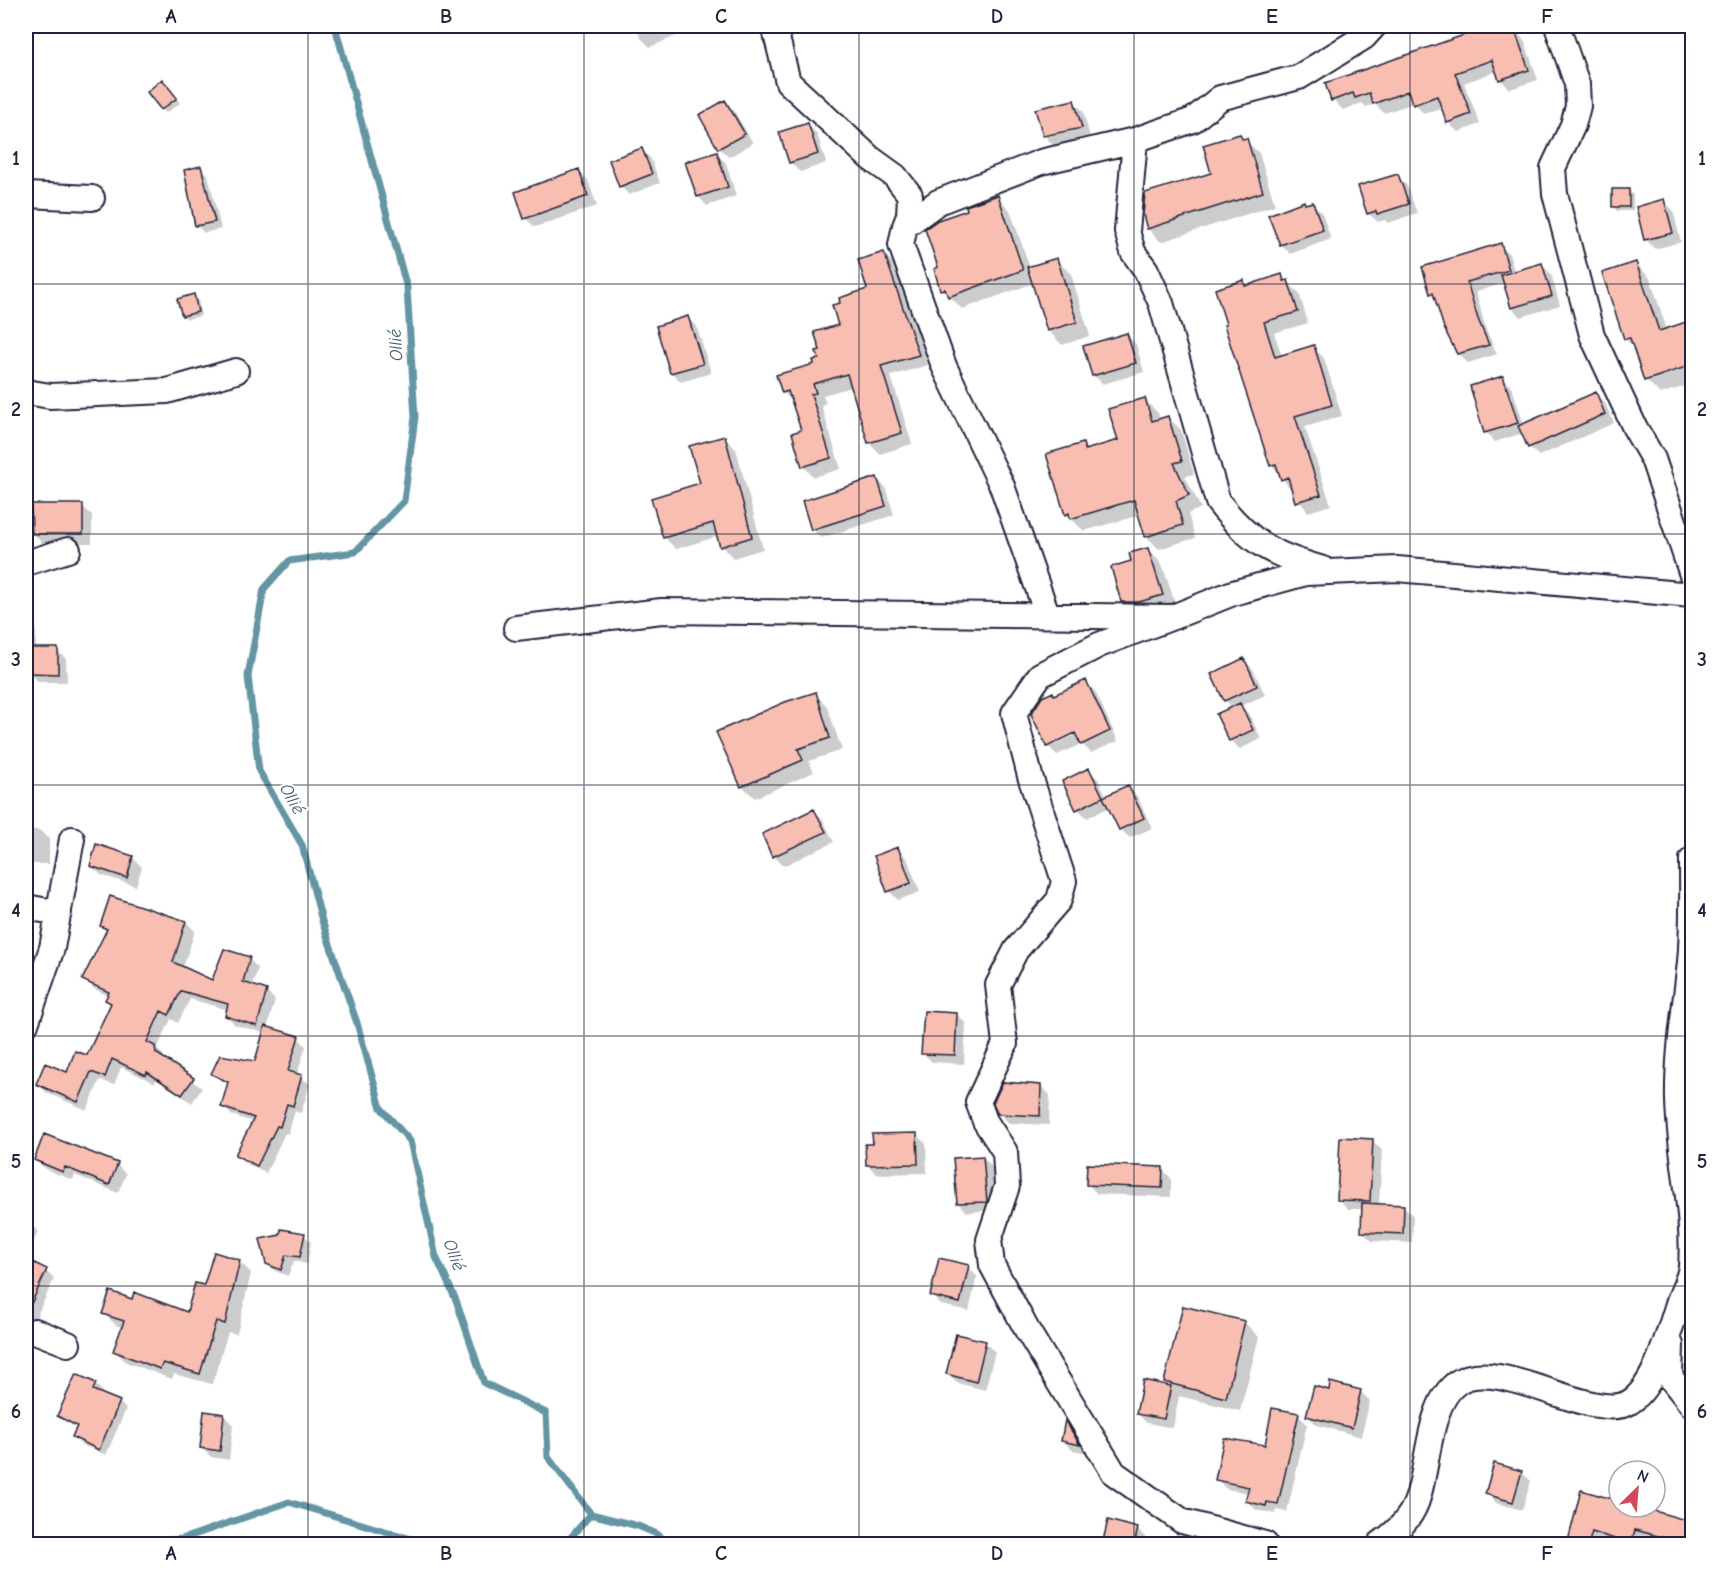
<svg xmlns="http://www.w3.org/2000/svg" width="1718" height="1570" font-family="'Comic Neue',sans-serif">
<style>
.shadow{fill:#0003;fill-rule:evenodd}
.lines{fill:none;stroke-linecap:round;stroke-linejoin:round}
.stream{stroke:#6495a3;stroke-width:7}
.building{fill:#f8beb1;stroke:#22223b;stroke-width:1.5}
.minor-casing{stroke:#22223b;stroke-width:28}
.minor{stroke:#fff;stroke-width:24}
.grid{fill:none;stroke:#22223b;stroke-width:1.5;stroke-opacity:0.55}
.labels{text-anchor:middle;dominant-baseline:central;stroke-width:4.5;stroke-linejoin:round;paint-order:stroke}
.water-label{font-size:18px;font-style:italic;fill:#435b6f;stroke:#fff}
.neatline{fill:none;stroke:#22223b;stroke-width:2}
.grid-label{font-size:20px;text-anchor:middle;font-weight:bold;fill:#22223b}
</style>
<rect width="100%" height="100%" fill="#fff"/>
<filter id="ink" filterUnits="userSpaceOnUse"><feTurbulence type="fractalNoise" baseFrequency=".0167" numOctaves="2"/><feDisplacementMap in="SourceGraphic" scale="12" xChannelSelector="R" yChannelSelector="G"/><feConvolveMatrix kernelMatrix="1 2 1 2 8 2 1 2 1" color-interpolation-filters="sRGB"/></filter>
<g filter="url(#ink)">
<path class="shadow" d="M550,26H571L557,32Z
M635,26H680L683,33L650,47L641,38Z
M1495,26H1510L1516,31L1525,42L1538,80L1510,89L1500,79L1497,71L1464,83L1480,124L1458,132L1448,122L1443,107L1424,114L1414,103L1384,113L1375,104L1366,107L1362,103L1343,110L1333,100L1327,84Z
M166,85L180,103L166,113L162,109Z
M1073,101L1083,111L1090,137L1053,145L1044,135Z
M725,102L734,111L753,143L729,157L719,148Z
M807,124L817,134L826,163L800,172L791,163L781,133Z
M1240,136L1259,153L1275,205L1161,242L1148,229L1144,215L1213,174Z
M642,149L651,159L660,183L629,195L620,186Z
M716,154L726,163L736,196L707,206L698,196Z
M201,168L208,175L221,229L204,233L196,225Z
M578,171L588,180L597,206L535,227L525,218Z
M1398,176L1407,186L1417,213L1388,223L1385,220L1378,222L1368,213Z
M1629,191L1633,195V211H1617L1613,206Z
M997,197L1010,210L1030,268L1057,260L1071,274L1090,336L1062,345L1048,330L1034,283L962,309L942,289L939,268L969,211Z
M1664,201L1673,210L1681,242L1655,249L1645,239Z
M1312,203L1322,213L1331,239L1290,254L1281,244L1306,206Z
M1500,245L1509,254L1515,273L1542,265L1551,274L1560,305L1521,317L1512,308L1504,283L1476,292L1486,330L1497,354L1468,363L1458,354L1437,299L1431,294Z
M884,254L895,265L928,365L891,376L912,444L880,454L869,443L852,387L823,395L826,403L821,405L841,469L814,477L803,466V431L794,403L783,392L820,359L821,351L869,290Z
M1636,264L1650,278L1667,330L1692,322V384L1660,394L1646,380L1635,348L1625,339Z
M1281,276L1299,293L1308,323L1274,333L1282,356L1313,347L1324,358L1342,416L1305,427L1331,505L1308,512L1272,465L1243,282L1248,287Z
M193,296L198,300L201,316L187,319L183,315Z
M688,318L697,327L711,373L681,382L672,373L658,327Z
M1126,335L1136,344L1144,372L1103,384L1093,375Z
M1503,378L1512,387L1524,425L1595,393L1605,403L1614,423L1539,456L1529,447L1523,433L1495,442L1486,432Z
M1145,400L1158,413L1160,420L1168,417L1181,430L1194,474L1185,476L1201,508L1188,514L1195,538L1159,549L1146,536L1140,515L1084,531L1066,514L1082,445L1088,451L1120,442Z
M724,438L736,449L763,549L733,558L722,546L719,536L676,549L664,537L702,484Z
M877,479L886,488L894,515L821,538L812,529Z
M82,506L92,515V543H42L33,533Z
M1148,549L1162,564L1177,609L1137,616L1123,601L1133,563Z
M26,593L36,601V650H57L66,659L67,682H39L29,673V653H26Z
M1244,660L1253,669L1265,695L1241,706L1249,714L1261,739L1240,749L1230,740L1233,708L1225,700Z
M1085,682L1095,691L1118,741L1091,753L1082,744L1057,755L1048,746L1055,696ZM1081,729L1083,731L1050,747V744Z
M815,694L827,706L842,750L809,761L814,772L755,798L742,786L718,732Z
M1089,770L1098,779L1107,797L1128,787L1137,796L1152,828L1130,838L1120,829L1110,807L1087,818L1078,809Z
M814,810L823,820L834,842L783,866L774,856L764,835Z
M26,830H39L49,839V864H26Z
M898,849L907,858L920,892L898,900L889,891Z
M132,857L142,867L136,886L101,875L92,866Z
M186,922L195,931L183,968L213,982L249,959L258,968L252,987L266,991L275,1000L267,1029L298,1038L306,1046L297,1075L310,1084L301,1113L295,1111L288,1134L285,1133L266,1173L245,1163L237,1155L253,1122L231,1115L223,1106L229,1085L213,1073L256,1063L265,1033L235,1025L227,1016L228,1010L190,999L178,1023L171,1019L157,1049L164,1056V1060L202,1088L192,1103L156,1079L155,1083L121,1067L114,1085L100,1080L87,1110L47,1093L38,1084L68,1074L87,1057L112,1004L107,999L109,996L93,988L84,979L107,932L102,926Z
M957,1014L966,1024L964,1064L932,1062L923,1053Z
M1041,1086L1050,1095L1049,1125L1009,1123L999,1113Z
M917,1135L926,1144L927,1173L876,1174L867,1164L874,1145Z
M1372,1140L1382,1150L1379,1206L1404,1207L1413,1216L1412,1243L1372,1241L1362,1231L1363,1209H1348L1339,1199Z
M983,1157L992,1167L995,1210L967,1212L958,1203Z
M36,1160L117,1165L126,1174L118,1193L75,1175L73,1180L45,1169Z
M1162,1169L1171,1178V1197L1097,1194L1088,1184Z
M26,1220L38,1231L28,1256L26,1255Z
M304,1235L311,1242L307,1264L294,1261L288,1276L275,1271L268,1264Z
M239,1261L251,1273L237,1334L228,1332L212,1384L174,1374L172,1379L126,1362L114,1350L123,1328L116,1325L104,1314L133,1301L188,1314L205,1287Z
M28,1262L46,1271L54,1279L33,1324L26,1321V1268Z
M968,1267L977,1276L969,1311L941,1305L932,1296Z
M1245,1323L1259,1337L1240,1411L1179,1396L1173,1428L1147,1423L1138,1414L1144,1382L1172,1387L1166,1381Z
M985,1343L995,1352L985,1390L957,1383L947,1374Z
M95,1384L102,1391L100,1395L119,1402L126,1409L106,1455L80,1444L74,1437L78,1429L58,1416Z
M1360,1391L1370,1401L1361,1437L1317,1425L1308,1416Z
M224,1415L233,1425L229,1460L211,1457L201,1448Z
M1298,1415L1307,1424L1287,1512L1276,1510V1514L1256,1510L1247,1500L1249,1493L1226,1489L1217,1479L1266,1447Z
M1066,1424L1074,1432L1088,1453L1072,1450L1063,1440Z
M1521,1472L1531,1481L1522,1510L1496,1503L1487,1493Z
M1619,1502V1507H1636L1692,1523V1544H1660L1646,1541L1645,1544H1568Z
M1137,1529L1146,1538L1145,1544H1103Z"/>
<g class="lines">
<path class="stream" d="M335,26L407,288L415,417L404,501L355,552L289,561L264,589L248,676L259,771L302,845L322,921L357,1023L381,1108L410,1141L436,1257L456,1300L484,1383L546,1413L548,1457L591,1514L638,1526L657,1534L670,1544
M26,1538L44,1544
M124,1544L182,1539L289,1502L428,1544
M565,1544L591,1514"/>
</g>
<path class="building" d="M1490,26H1509L1511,32L1515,31L1529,70L1499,80L1492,60L1455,73L1471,114L1447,123L1437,96L1413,105L1408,91L1373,104L1369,93L1355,98L1353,93L1331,101L1325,83Z
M162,79L177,98L161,110L147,92Z
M725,100L745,134L718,149L699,115Z
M1074,100L1082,128L1043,136L1035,109Z
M808,123L818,154L789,163L779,132Z
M1240,134L1242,139L1247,138L1263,192L1147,229L1143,215L1145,193L1211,173L1203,145Z
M642,148L652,174L619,187L609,160Z
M717,152L728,187L697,197L685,162Z
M201,166L215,222L195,226L184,170Z
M579,169L588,196L524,219L515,192Z
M1398,174L1409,204L1377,214L1376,211L1367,214L1358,186Z
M1612,189H1629V207H1612Z
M998,195L1023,270L948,297L945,289L940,290L934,269L938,267L925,229L938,220L967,210L966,206Z
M1664,199L1673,233L1644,240L1636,207Z
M1304,201L1305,204L1313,202L1323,230L1280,245L1268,215Z
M1501,243L1509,270L1467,282L1478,319L1489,345L1457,354L1444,328L1433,293L1430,294L1422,267Z
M884,252L919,355L881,366L902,433L868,443L847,374L813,384L816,393L811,394L831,458L802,467L792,433L801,430L788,391L782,393L776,375L814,364L813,360L819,359L816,351L820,350L814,332L838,325L832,305L840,303L839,298L867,289L858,260Z
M1057,258L1077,322L1047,331L1027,267Z
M1636,262L1659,331L1692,320V365L1644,381L1630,338L1624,339L1602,273Z
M1542,263L1552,296L1511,308L1501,275Z
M1282,274L1284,281L1288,280L1298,312L1264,322L1275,357L1314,345L1332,405L1295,416L1321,495L1295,502L1288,477L1281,480L1276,464L1270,466L1224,325L1226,324L1215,289L1244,280L1245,286Z
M194,294L198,312L182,316L177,299Z
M688,316L703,364L670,373L656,326Z
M1127,333L1136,363L1092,376L1083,346Z
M1503,376L1518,423L1484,433L1470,386Z
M1596,392L1605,414L1528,448L1518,426Z
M1145,398L1152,421L1168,416L1182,461L1174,463L1189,495L1176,501L1183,525L1145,537L1134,500L1070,519L1069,513L1065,515L1046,454L1083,443L1085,450L1118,440L1108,409Z
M725,436L752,537L720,547L713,523L663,538L651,498L700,483L689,446Z
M877,477L886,506L811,530L802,501Z
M31,504H83V534H32Z
M1148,548L1163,595L1139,602H1121L1111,567L1131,561L1129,553Z
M28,648H58V674L28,673Z
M1244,658L1257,686L1224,701L1211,674Z
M1086,680L1110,731L1081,745L1075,733L1047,747L1031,714L1042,697L1053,692L1054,695Z
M816,692L830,738L798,749L803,760L741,787L716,732L785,702Z
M1240,703L1253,730L1229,741L1216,714Z
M1089,768L1103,797L1076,810L1062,781Z
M1128,785L1144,818L1119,830L1103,797Z
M814,809L826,832L772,857L762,834Z
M96,844L133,856L127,878L90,866Z
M898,847L911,883L887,892L874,856Z
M110,896L186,921L173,962L212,980L224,949L250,957L243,982L267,990L257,1026L225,1016L228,1004L181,991L169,1015L161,1011L147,1042L155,1046L156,1053L194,1078L182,1095L147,1072L146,1075L112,1059L105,1077L91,1072L78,1102L36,1084L45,1063L67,1072L75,1051L87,1055L111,1003L105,1000L109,992L82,980L107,929L100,926Z
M924,1011L957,1013L955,1055L921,1054Z
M265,1026L299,1036L288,1071L302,1075L293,1106L287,1104L280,1127L277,1126L257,1166L235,1155L254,1118L221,1107L228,1082L211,1074L220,1055L255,1061Z
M1003,1082L1041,1085L1040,1116L998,1114L993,1103Z
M917,1133L918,1164L866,1165L865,1144H873L872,1134Z
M44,1134L118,1163L109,1185L65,1167L63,1172L34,1160Z
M1340,1137L1373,1139L1370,1201L1337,1200Z
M983,1156L987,1202L957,1203L953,1158Z
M1087,1164L1163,1167L1162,1188L1086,1185Z
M1362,1203L1404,1205L1403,1234L1361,1232Z
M281,1229L305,1233L300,1257L286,1255L281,1270L266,1264L260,1239L280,1235Z
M214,1252L240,1260L225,1324L216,1321L200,1374L163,1363L160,1369L113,1351L124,1321L102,1314L110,1291L132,1299L134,1292L187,1312L195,1283L204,1285Z
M939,1258L969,1265L960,1303L930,1296Z
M26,1259L47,1269L26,1315Z
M1183,1306L1245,1321L1226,1398L1164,1382Z
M956,1334L986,1341L976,1382L946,1374Z
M76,1374L96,1383L93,1390L120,1401L99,1450L72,1437L77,1426L57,1416Z
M1143,1380L1171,1386L1164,1419L1136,1414Z
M1330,1382L1361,1390L1352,1428L1306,1416L1314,1386L1329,1390Z
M1272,1408L1299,1413L1278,1504L1267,1502L1266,1506L1245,1501L1249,1487L1215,1480L1224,1438L1265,1445Z
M204,1411L224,1414L220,1451L200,1448Z
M1065,1420L1080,1445L1061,1441Z
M1494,1463L1522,1471L1513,1502L1485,1494Z
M1581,1490L1619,1501V1507H1641L1692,1522V1545L1635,1530L1631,1544L1592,1532L1588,1545H1567Z
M1108,1520L1138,1528L1134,1545H1102Z"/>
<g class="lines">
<defs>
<path id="minor" d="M774,26L788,82L870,158L895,176L910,195L909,216L905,226
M1557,26L1577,84L1578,106L1573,125L1553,168L1555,194L1592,335L1635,428L1653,459L1692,575
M1135,140L1127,231L1133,252L1146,270L1161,303L1218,502C1251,544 1273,555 1323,569
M26,195L92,198
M26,392L50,396L167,391L236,371
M26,563L68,550
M1047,614L1002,486L944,366L901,245L905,226L938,202L1041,162L1135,140L1193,120L1220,98L1299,77L1364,37L1374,26
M1173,617L1099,645L1040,675L1014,713L1030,776L1064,881L1059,900L1016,950L998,985L1005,1044L978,1102L985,1121L1005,1152L1007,1186L989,1240L992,1265L1027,1330L1114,1473L1182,1521L1265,1544
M516,628L662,611L1173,617L1233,593L1306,573L1397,569L1692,595
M26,907L59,913
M26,1024L52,948L72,839
M26,1333L35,1331L68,1344
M1671,1345L1670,1377L1692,1405
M1380,1544C1394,1534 1410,1519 1416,1503C1429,1470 1427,1403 1458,1382C1497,1355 1592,1422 1628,1403C1656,1388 1669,1330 1679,1301C1683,1290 1690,1278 1691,1266C1695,1215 1679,1152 1678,1100C1677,1053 1685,1008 1690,962C1693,928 1692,894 1692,860"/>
</defs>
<use href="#minor" class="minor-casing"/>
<use href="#minor" class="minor"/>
</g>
</g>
<path class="grid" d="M308,26V1544M584,26V1544M859,26V1544M1134,26V1544M1410,26V1544M26,284H1692M26,534H1692M26,785H1692M26,1036H1692M26,1286H1692"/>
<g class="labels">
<g class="water-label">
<text transform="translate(396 345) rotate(-94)">Ollié</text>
<text transform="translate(292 799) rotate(60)">Ollié</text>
<text transform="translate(454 1255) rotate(70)">Ollié</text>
</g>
</g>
<rect width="1718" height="1570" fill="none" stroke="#fff" stroke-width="66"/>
<g transform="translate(1637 1489) rotate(25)"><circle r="28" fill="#ffffff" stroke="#a7a7b1" stroke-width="1.5"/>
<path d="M0-4.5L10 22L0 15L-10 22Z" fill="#d1495b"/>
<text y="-9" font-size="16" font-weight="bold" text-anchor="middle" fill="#22223b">N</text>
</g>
<rect x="33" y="33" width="1652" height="1504" class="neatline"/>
<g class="grid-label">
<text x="171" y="23">A</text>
<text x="446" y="23">B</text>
<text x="721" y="23">C</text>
<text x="997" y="23">D</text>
<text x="1272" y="23">E</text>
<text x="1547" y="23">F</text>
<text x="16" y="165">1</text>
<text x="1702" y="165">1</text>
<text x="16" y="416">2</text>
<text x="1702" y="416">2</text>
<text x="16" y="666">3</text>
<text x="1702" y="666">3</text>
<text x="16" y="917">4</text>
<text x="1702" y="917">4</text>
<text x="16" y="1168">5</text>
<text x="1702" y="1168">5</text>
<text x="16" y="1418">6</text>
<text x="1702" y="1418">6</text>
<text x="171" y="1560">A</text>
<text x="446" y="1560">B</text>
<text x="721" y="1560">C</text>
<text x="997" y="1560">D</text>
<text x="1272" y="1560">E</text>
<text x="1547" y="1560">F</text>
</g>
</svg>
